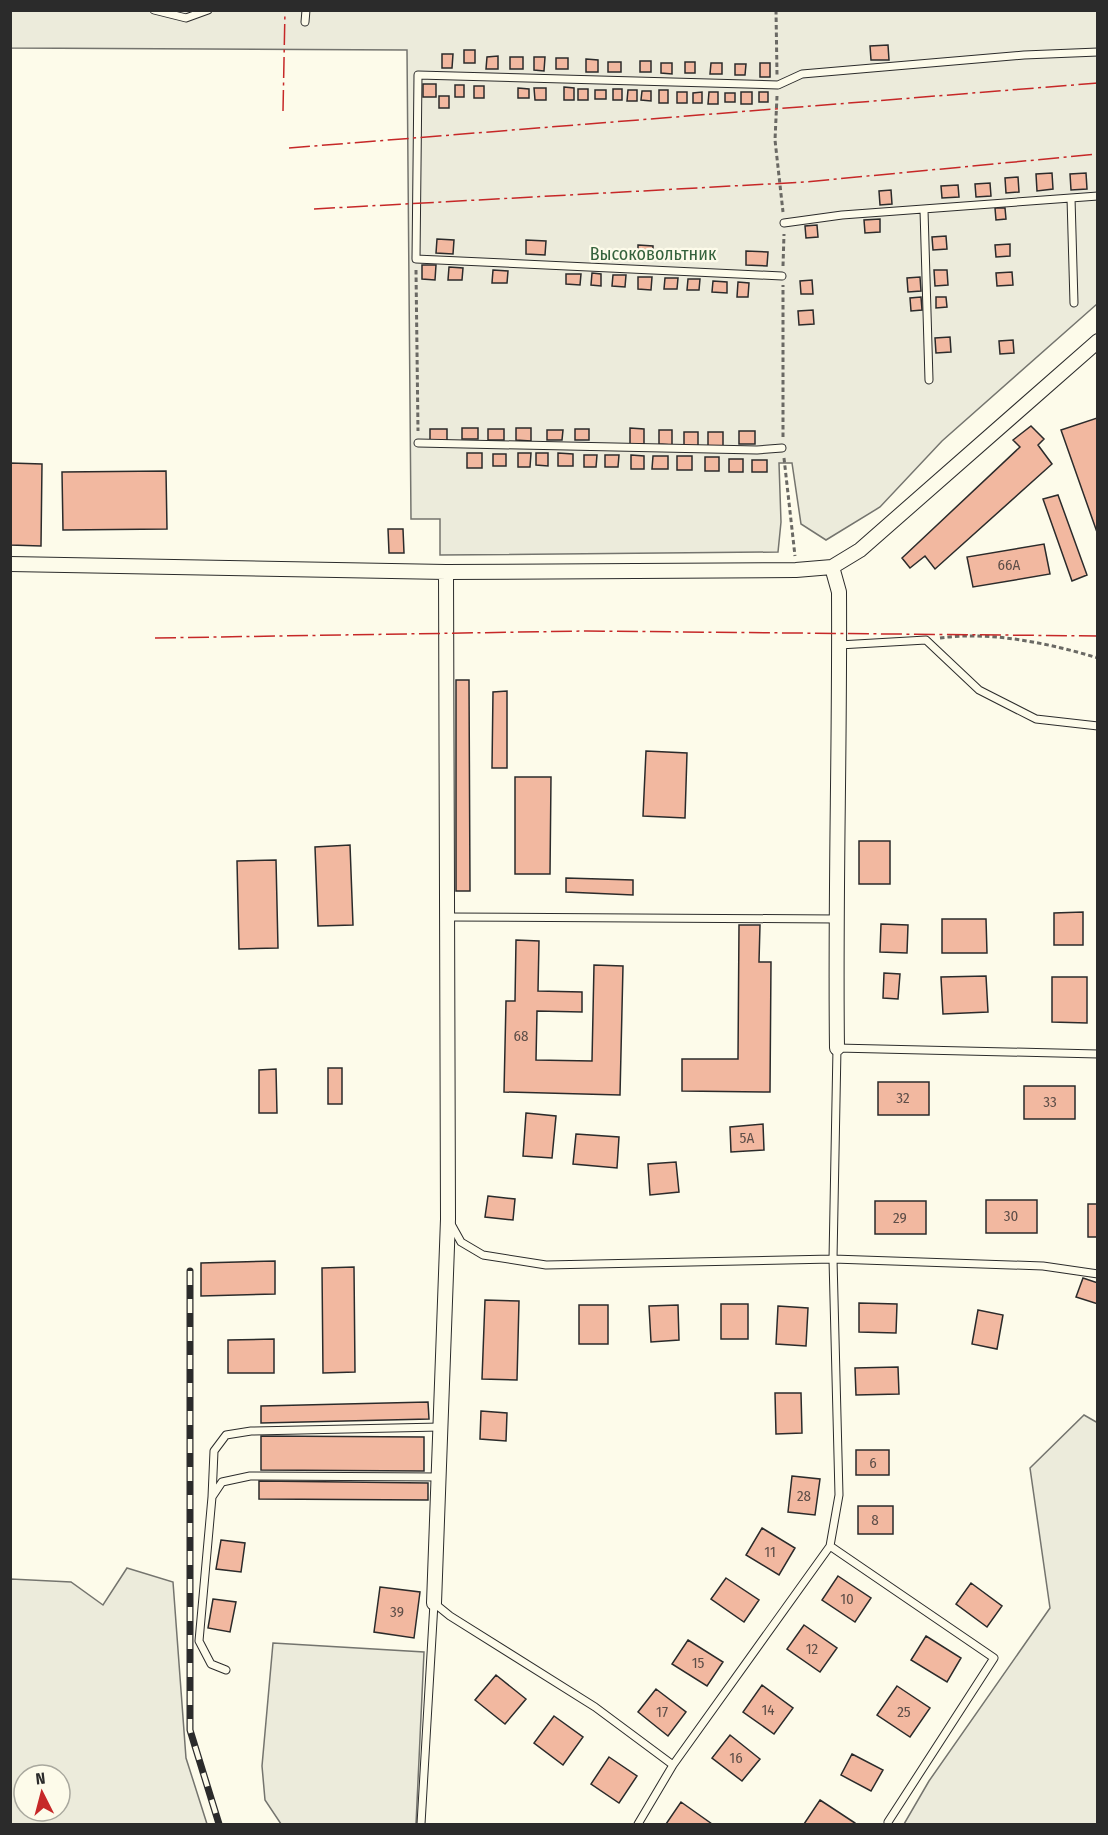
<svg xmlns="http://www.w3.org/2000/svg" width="1108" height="1835" font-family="'Fira Sans Condensed',sans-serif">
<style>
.green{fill:#ecebdb;stroke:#74746e;stroke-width:1.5;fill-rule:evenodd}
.building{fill:#f2b8a0;stroke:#2b2b2b;stroke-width:1.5}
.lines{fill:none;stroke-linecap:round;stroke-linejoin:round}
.lane-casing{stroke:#2b2b2b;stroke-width:9}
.street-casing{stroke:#2b2b2b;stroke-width:16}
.path{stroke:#6a6964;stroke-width:3;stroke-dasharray:4.5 3;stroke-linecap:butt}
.lane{stroke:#fdfbea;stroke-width:7}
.street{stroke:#fdfbea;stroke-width:14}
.rail-casing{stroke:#2b2b2b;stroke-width:7}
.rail{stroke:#fdfbea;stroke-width:4.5;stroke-dasharray:14;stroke-linecap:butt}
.power{stroke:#c62828;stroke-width:1.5;stroke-dasharray:21 4.5 3 4.5;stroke-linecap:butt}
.labels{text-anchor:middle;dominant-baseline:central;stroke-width:4.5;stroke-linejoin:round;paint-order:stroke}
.number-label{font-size:15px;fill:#5d4e48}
.park-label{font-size:18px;fill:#34623c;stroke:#fdfbea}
</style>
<rect width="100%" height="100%" fill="#fdfbea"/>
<path class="green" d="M11,10L1097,11V304L942,441L880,507L826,540L801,524L792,463H779L781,522L778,552L440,555V519H411L407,50L11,48Z
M1084,1415L1098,1423L1097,1824H904L929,1781L1050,1608L1030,1468Z
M127,1568L173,1582L186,1758L207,1824H11V1579L71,1582L103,1605ZM24,1775H60V1811H24Z
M273,1643L424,1652L416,1824H281L265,1800L262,1766Z"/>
<path class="building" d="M888,45L889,60H871L870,46Z
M464,50H475V63H464Z
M442,54H453L452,68H442Z
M498,56V69H486L487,57Z
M510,57H523V69H510Z
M534,57H545L544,71L534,70Z
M556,58H568V69H556Z
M586,59L598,60V72H586Z
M640,61H651V72H640Z
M608,62H621V72H608Z
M685,62H695V73H685Z
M661,63H672V74L661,73Z
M711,63H722V74H710Z
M760,63H770V77H760Z
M735,64H746L745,75H735Z
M423,84H436V97H423Z
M455,85H464V97H455Z
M474,86H484V98H474Z
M564,87L574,88V100H564Z
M518,88L529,89V98H518Z
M534,88H546V100H535Z
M578,89H588V100H578Z
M613,89H622V100H613Z
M595,90H606V99H595Z
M628,90H637V101H627Z
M659,90H668V103H659Z
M642,91H651V101L641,100Z
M677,92H687V103H677Z
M702,92V103H693V93Z
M709,92H718V104H708Z
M741,92H752V104H741Z
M759,92H768V102H759Z
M725,93H735V102H725Z
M439,96H449V108H439Z
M1052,173L1053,189L1037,191L1036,174Z
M1086,173L1087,189L1071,190L1070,174Z
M1018,177L1019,192L1006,193L1005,178Z
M990,183L991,196L976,197L975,184Z
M958,185L959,197L942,198L941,186Z
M891,190L892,204L880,205L879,191Z
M995,208H1005L1006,219L996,220Z
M880,219V232L865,233L864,220Z
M817,225L818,237L806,238L805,226Z
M946,236L947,249L933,250L932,237Z
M437,239L454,240L453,254L436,253Z
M526,240L546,241L545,255L526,254Z
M1010,244V256L996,257L995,245Z
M638,245L653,246V259L638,258Z
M746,251L768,252L767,266L746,265Z
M422,265H436L435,280L422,279Z
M449,267L463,268L462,280H448Z
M493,270L508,271L507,283H492Z
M934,270H947L948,285L935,286Z
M1012,272L1013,285L997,286L996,273Z
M592,273L601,274V286L591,285Z
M566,274H581L580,285L566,284Z
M613,275H626L625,287L612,286Z
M638,277H652L651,290L638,289Z
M920,277L921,291L908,292L907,278Z
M665,278H678L677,289H664Z
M688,279H700L699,290H687Z
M812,280L813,294H801L800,281Z
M713,281L727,282V293L712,292Z
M738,282L749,283L748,297H737Z
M921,297L922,310L911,311L910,298Z
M936,297H946L947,307L936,308Z
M813,310L814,324L799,325L798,311Z
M950,337L951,352L936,353L935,338Z
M1013,340L1014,353L1000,354L999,341Z
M1097,418L1098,419V535L1061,430Z
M1031,426L1044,439L1038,445L1052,464L935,569L925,556L910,568L902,558L1020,447L1013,440Z
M462,428H478V439H462Z
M516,428H531V441L516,440Z
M630,428L644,429V444H630Z
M430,429H447V441L430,440Z
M488,429H504V440H488Z
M575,429H589V440H575Z
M547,430H563L562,440H547Z
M659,430H672V445L659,444Z
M739,431H755V444H739Z
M684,432H698V446H684Z
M708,432H723V446H708Z
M467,453H482V468H467Z
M518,453H531L530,467H518Z
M536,453H548V466L536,465Z
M558,453L573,454V466H558Z
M493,454H506V466H493Z
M584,455H597L596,467H584Z
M605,455H619L618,467H605Z
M631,455L644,456V469H631Z
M653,456H668V469H652Z
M677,456H692V470H677Z
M705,457H719V471H705Z
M729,459H743V472H729Z
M752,460H767V472H752Z
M10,463L42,464L41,546L10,545Z
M166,471L167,529L63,530L62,472Z
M1058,495L1087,575L1072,581L1043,499Z
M388,529H403L404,553H389Z
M1044,544L1050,574L973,587L967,557Z
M456,680H469L470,891H456Z
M507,691V768H492L493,692Z
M646,751L687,753L685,818L643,816Z
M515,777H551L550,874H515Z
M859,841H890V884H859Z
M350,845L353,925L318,926L315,847Z
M276,860L278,948L239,949L237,861Z
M566,878L633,880V895L566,892Z
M1083,912V945H1054V913Z
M942,919H986L987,953H942Z
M881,924L908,925L907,953L880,952Z
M739,925H760L759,962H771L770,1092L682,1091V1059H738Z
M516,940L539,941L538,991L582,992V1012L537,1011L536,1060L592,1061L594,965L623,966L620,1095L504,1092L506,1001H515Z
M884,973L900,974L898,999L883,998Z
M986,976L988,1012L943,1014L941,977Z
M1052,977H1087V1023L1052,1022Z
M328,1068H342V1104H328Z
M276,1069L277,1113H259V1070Z
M878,1082H929V1115H878Z
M1024,1086H1075V1119H1024Z
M526,1113L556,1116L552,1158L523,1156Z
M763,1124L764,1150L731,1152L730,1127Z
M576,1134L619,1137L617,1168L573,1164Z
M676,1162L679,1192L650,1195L648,1164Z
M488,1196L515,1199L513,1220L485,1217Z
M986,1200H1037V1233H986Z
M875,1201H926V1234H875Z
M1088,1204H1098V1237H1088Z
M275,1261V1294L201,1296V1263Z
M354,1267L355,1372L323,1373L322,1268Z
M1083,1278L1098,1283V1304L1076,1297Z
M485,1300L519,1301L517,1380L482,1379Z
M859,1303L897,1304L896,1333L859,1332Z
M721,1304H748V1339H721Z
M579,1305H608V1344H579Z
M678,1305L679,1340L651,1342L649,1306Z
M778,1306L808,1308L806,1346L776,1344Z
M978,1310L1003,1315L997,1349L972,1344Z
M274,1339V1373H228V1340Z
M898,1367L899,1394L856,1395L855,1368Z
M775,1393H801L802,1433L776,1434Z
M428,1402L429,1419L261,1423V1406Z
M481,1411L507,1413L506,1441L480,1439Z
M261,1436L424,1437V1471L261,1470Z
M856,1450H889V1475H856Z
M792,1476L820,1479L815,1515L788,1512Z
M259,1481L428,1483V1500L259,1499Z
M858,1506H893V1534H858Z
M762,1528L795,1548L779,1575L746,1555Z
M221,1540L245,1543L241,1572L216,1569Z
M838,1576L871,1598L855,1622L822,1600Z
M726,1578L759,1600L744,1622L711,1599Z
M971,1583L1002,1606L987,1627L956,1604Z
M380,1587L420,1592L414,1638L374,1632Z
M213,1599L236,1602L230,1632L208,1628Z
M804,1625L837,1648L820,1672L787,1649Z
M926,1636L961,1658L947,1682L911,1660Z
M688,1640L723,1662L707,1686L672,1664Z
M496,1675L526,1699L505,1724L475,1700Z
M762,1685L793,1708L774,1734L743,1712Z
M897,1686L930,1708L910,1737L877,1715Z
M656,1689L686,1712L668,1736L638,1712Z
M554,1716L583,1737L563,1765L534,1743Z
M730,1735L760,1759L742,1781L712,1758Z
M852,1754L883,1770L871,1791L841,1775Z
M609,1757L637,1776L619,1803L591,1784Z
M820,1800L855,1823V1824H804Z
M681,1802L712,1824H666Z"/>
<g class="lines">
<defs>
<path id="lane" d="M154,10L186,18L208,10
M305,22L306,10
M1071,198L1074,303
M924,210L929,380
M784,223L842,215L1098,196
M782,276L416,259L418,75L778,85L802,74L1024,55L1098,52
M418,443L757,450L782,448
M839,645L926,640L979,690L1036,719L1098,726
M447,917L836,919
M451,1224L461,1242L483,1255L546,1265L833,1259L1043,1266L1098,1274
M212,1497L214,1451L226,1435L251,1431L440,1427
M830,1546L994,1658L888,1822
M434,1603L450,1616L595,1707L673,1765
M226,1670L211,1664L199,1641L212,1497L222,1482L250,1476L439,1477
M421,1824L434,1603
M638,1824L673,1765L830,1546L839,1495L833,1259L837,1048L1098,1054"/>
<path id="street" d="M10,564L446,572L796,570L832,567L860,550L1098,341
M832,567L839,592C840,744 835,896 837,1048
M434,1603L448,1219L446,572"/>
</defs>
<use href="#lane" class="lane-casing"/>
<use href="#street" class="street-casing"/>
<path class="path" d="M776,10L777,75
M777,96L775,140L783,212
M783,266L784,234
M416,270L418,431
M783,437V285
M784,458L795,556
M940,638C991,631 1048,643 1098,658"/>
<use href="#lane" class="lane"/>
<use href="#street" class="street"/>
<defs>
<path id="rail" d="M190,1271V1730L219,1824"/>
</defs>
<use href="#rail" class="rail-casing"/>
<use href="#rail" class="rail"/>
<path class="power" d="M283,111L285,10
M289,148L1098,83
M314,209L805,182L1098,154
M155,638L587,631L1098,636"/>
</g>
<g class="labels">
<g class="number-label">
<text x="1009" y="565">66А</text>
<text x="521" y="1036">68</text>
<text x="903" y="1098">32</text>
<text x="1050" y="1102">33</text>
<text x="747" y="1138">5А</text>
<text x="1011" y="1216">30</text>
<text x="900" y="1218">29</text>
<text x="873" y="1463">6</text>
<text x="804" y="1496">28</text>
<text x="875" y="1520">8</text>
<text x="770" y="1552">11</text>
<text x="847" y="1599">10</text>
<text x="397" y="1612">39</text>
<text x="812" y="1649">12</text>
<text x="698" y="1663">15</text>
<text x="768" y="1710">14</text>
<text x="662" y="1712">17</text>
<text x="904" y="1712">25</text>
<text x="736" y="1758">16</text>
</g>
<g class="park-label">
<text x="653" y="254">Высоковольтник</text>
</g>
</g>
<rect width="1108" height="1835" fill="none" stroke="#2b2b2b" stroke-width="24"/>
<g transform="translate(42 1793) rotate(354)"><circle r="28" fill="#fdfbea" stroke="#a9a89e" stroke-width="1.5"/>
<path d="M0-4.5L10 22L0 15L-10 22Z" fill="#c62828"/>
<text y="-9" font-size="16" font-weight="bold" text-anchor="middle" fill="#2b2b2b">N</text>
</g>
</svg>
